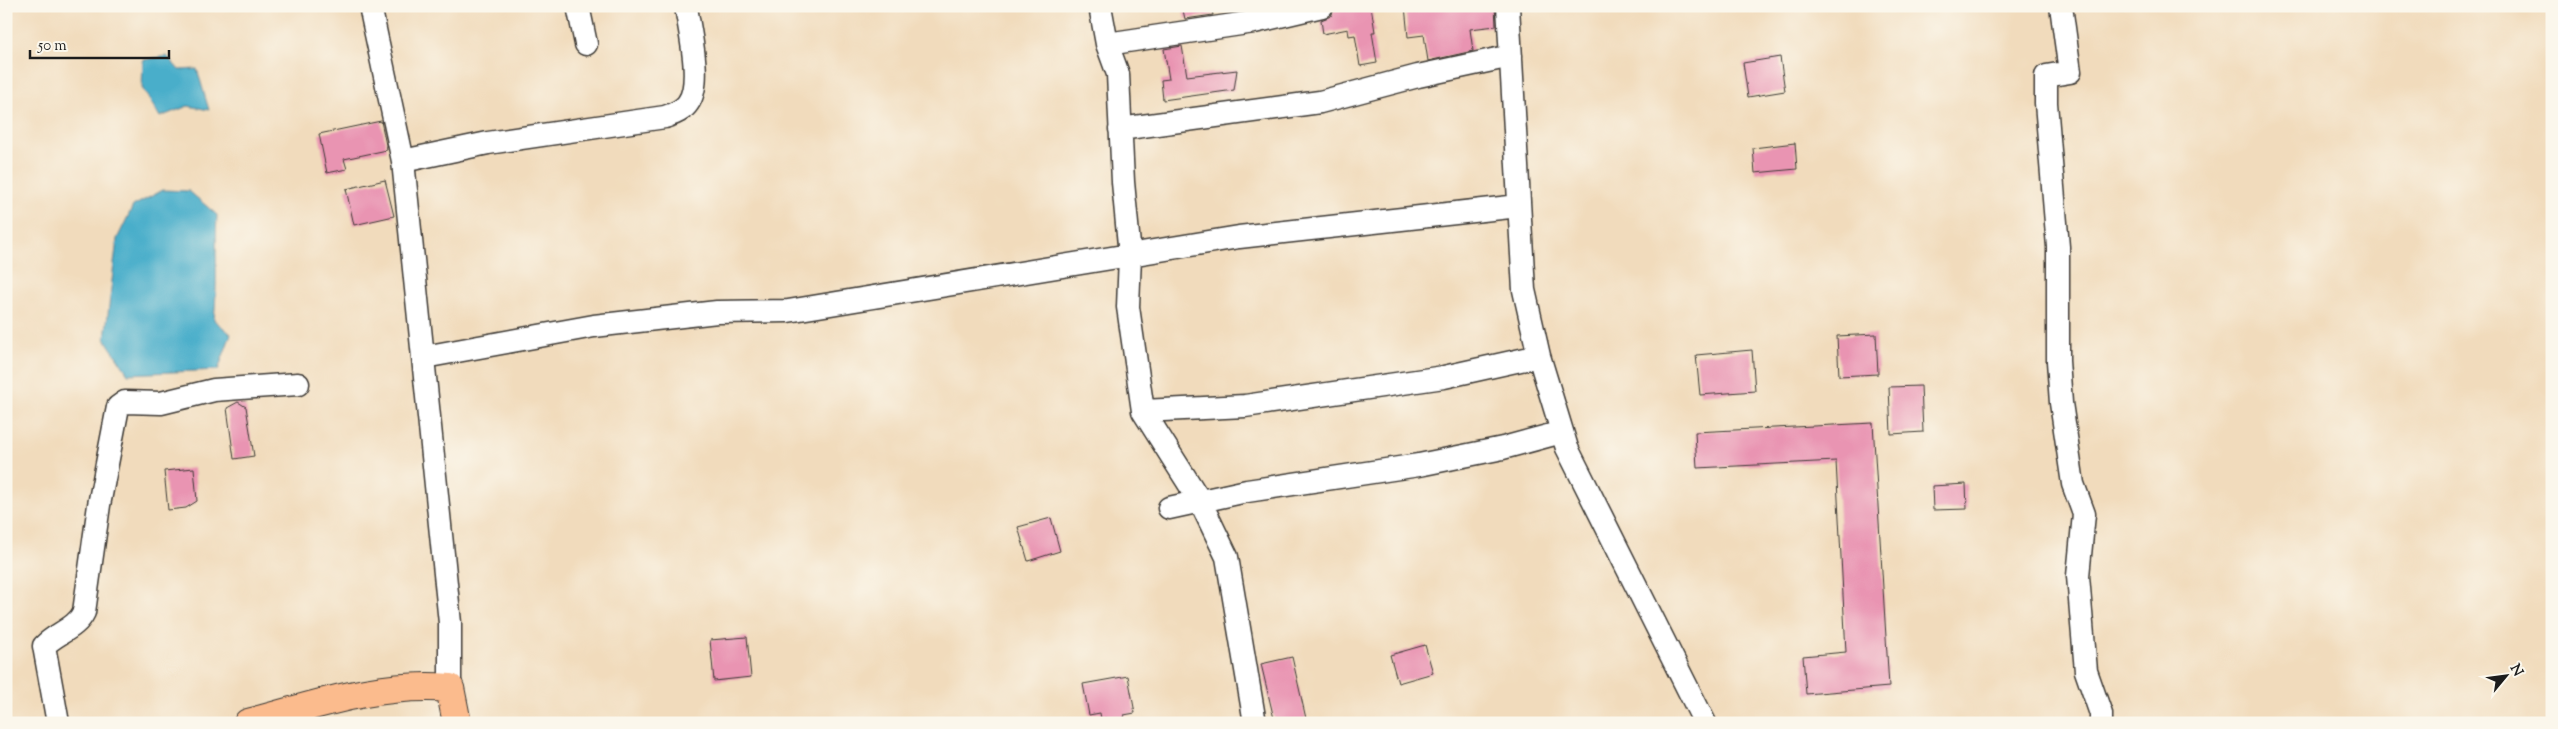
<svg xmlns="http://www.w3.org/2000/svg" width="2558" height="729" font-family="'Sorts Mill Goudy',serif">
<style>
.water{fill:#4aaeca;stroke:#336573}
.building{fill:#e994b2}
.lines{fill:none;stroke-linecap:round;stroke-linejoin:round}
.minor-casing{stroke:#3c3934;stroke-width:25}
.primary-casing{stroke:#3c3934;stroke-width:30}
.minor{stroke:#fff;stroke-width:22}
.primary{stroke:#fbbb8d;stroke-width:28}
</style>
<rect width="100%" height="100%" fill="#fbf7ec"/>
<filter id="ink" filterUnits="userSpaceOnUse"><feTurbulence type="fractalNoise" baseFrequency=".02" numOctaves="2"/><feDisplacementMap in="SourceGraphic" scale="10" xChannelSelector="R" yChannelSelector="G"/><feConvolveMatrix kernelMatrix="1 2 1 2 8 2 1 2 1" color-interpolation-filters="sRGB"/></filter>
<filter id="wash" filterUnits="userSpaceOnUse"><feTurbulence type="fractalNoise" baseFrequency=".0096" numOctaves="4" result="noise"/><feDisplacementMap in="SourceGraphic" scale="20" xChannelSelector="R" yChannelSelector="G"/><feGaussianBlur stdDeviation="1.12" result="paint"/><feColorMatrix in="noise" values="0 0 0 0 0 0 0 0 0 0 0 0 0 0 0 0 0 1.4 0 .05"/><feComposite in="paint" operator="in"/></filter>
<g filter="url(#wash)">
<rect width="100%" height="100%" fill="#f1dbbc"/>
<path class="water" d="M167,56L179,70L197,69L209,110L188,106L160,117L142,88L143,60Z
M163,190L189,191L217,215C215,250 218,285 214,320L231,334L218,370L128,374L105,339L117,239L133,206Z"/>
<g id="blocks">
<path class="building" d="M1182,6H1211L1213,15L1185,19Z
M1346,6H1371L1375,32H1372L1377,63L1360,66L1355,35L1349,36L1348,29L1323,34L1321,20L1331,16L1335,8Z
M1405,6H1495L1496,26L1470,29L1473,51L1428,61L1424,35L1408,37Z
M1182,46L1187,76L1237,70L1234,90L1163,100L1161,80L1169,79L1164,49Z
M1780,57L1785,91L1748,97L1743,63Z
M381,121L387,150L344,159L347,169L327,173L319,134Z
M1795,143L1797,169L1755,173L1753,148Z
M385,180L394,216L354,225L346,189Z
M1876,334L1878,374L1839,376L1837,336Z
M1752,350L1755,391L1700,395L1696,355Z
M1921,386L1923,432L1891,434L1889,387Z
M238,402L246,407L254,456L234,459L227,408Z
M1873,423L1889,687L1806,694L1803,656L1846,652L1836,461L1697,468L1695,432Z
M194,468L197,501L186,508L168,510L164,471Z
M1966,484L1967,509L1933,510L1932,486Z
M1051,518L1060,551L1028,561L1018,527Z
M747,637L751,677L714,681L710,640Z
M1425,645L1433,673L1398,683L1390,655Z
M1292,657L1307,723H1275L1261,664Z
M1128,676L1135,713L1124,715L1125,721L1114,723H1106V718L1101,719L1100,713L1089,715L1083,684Z"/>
</g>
</g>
<g filter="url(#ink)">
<use href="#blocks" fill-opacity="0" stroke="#3c3934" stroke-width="1"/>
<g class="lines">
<defs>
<path id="minor" d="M370,6L403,161L450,623V688
M578,6L586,44
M1100,6L1107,44L1118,74L1123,182L1130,256L1128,307L1143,411L1200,501L1227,557L1255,723
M1508,6L1524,290L1539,356L1567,448L1705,723
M2061,6L2070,72L2046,76V103L2058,247V361L2061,403L2073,484L2084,514L2078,576L2082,624L2086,671L2101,714V723
M1107,44L1254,22L1322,6
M1120,129L1320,102L1418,76L1511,56
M403,161L488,143L665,117C673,114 683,111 688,103C703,83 689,30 686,6
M424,357L594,326L717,312L788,311L1239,237L1519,206
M1143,411L1245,406L1444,377L1539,356
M1169,508L1247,491L1419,465L1503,448L1562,432
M58,723L44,646C56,633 76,629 84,612L99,505L118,407L125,402L161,403L214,390L298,384"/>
<path id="primary" d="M248,723C316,705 379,682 450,688L457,723"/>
</defs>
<use href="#minor" class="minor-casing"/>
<use href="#primary" class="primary-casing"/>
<use href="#minor" class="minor"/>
<use href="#primary" class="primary"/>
</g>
</g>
<rect width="2558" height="729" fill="none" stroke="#fbf7ec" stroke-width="25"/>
<g transform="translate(2506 676) rotate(61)" stroke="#fbf7ec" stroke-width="4" paint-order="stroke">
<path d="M0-4L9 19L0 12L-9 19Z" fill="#1c1c1c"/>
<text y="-8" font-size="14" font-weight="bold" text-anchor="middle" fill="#1c1c1c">N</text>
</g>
<path d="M30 50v8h139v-8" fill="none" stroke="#1c1c1c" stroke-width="2.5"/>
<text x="38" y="50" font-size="15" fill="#1c1c1c" stroke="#fbf7ec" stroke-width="4" paint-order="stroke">50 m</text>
</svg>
